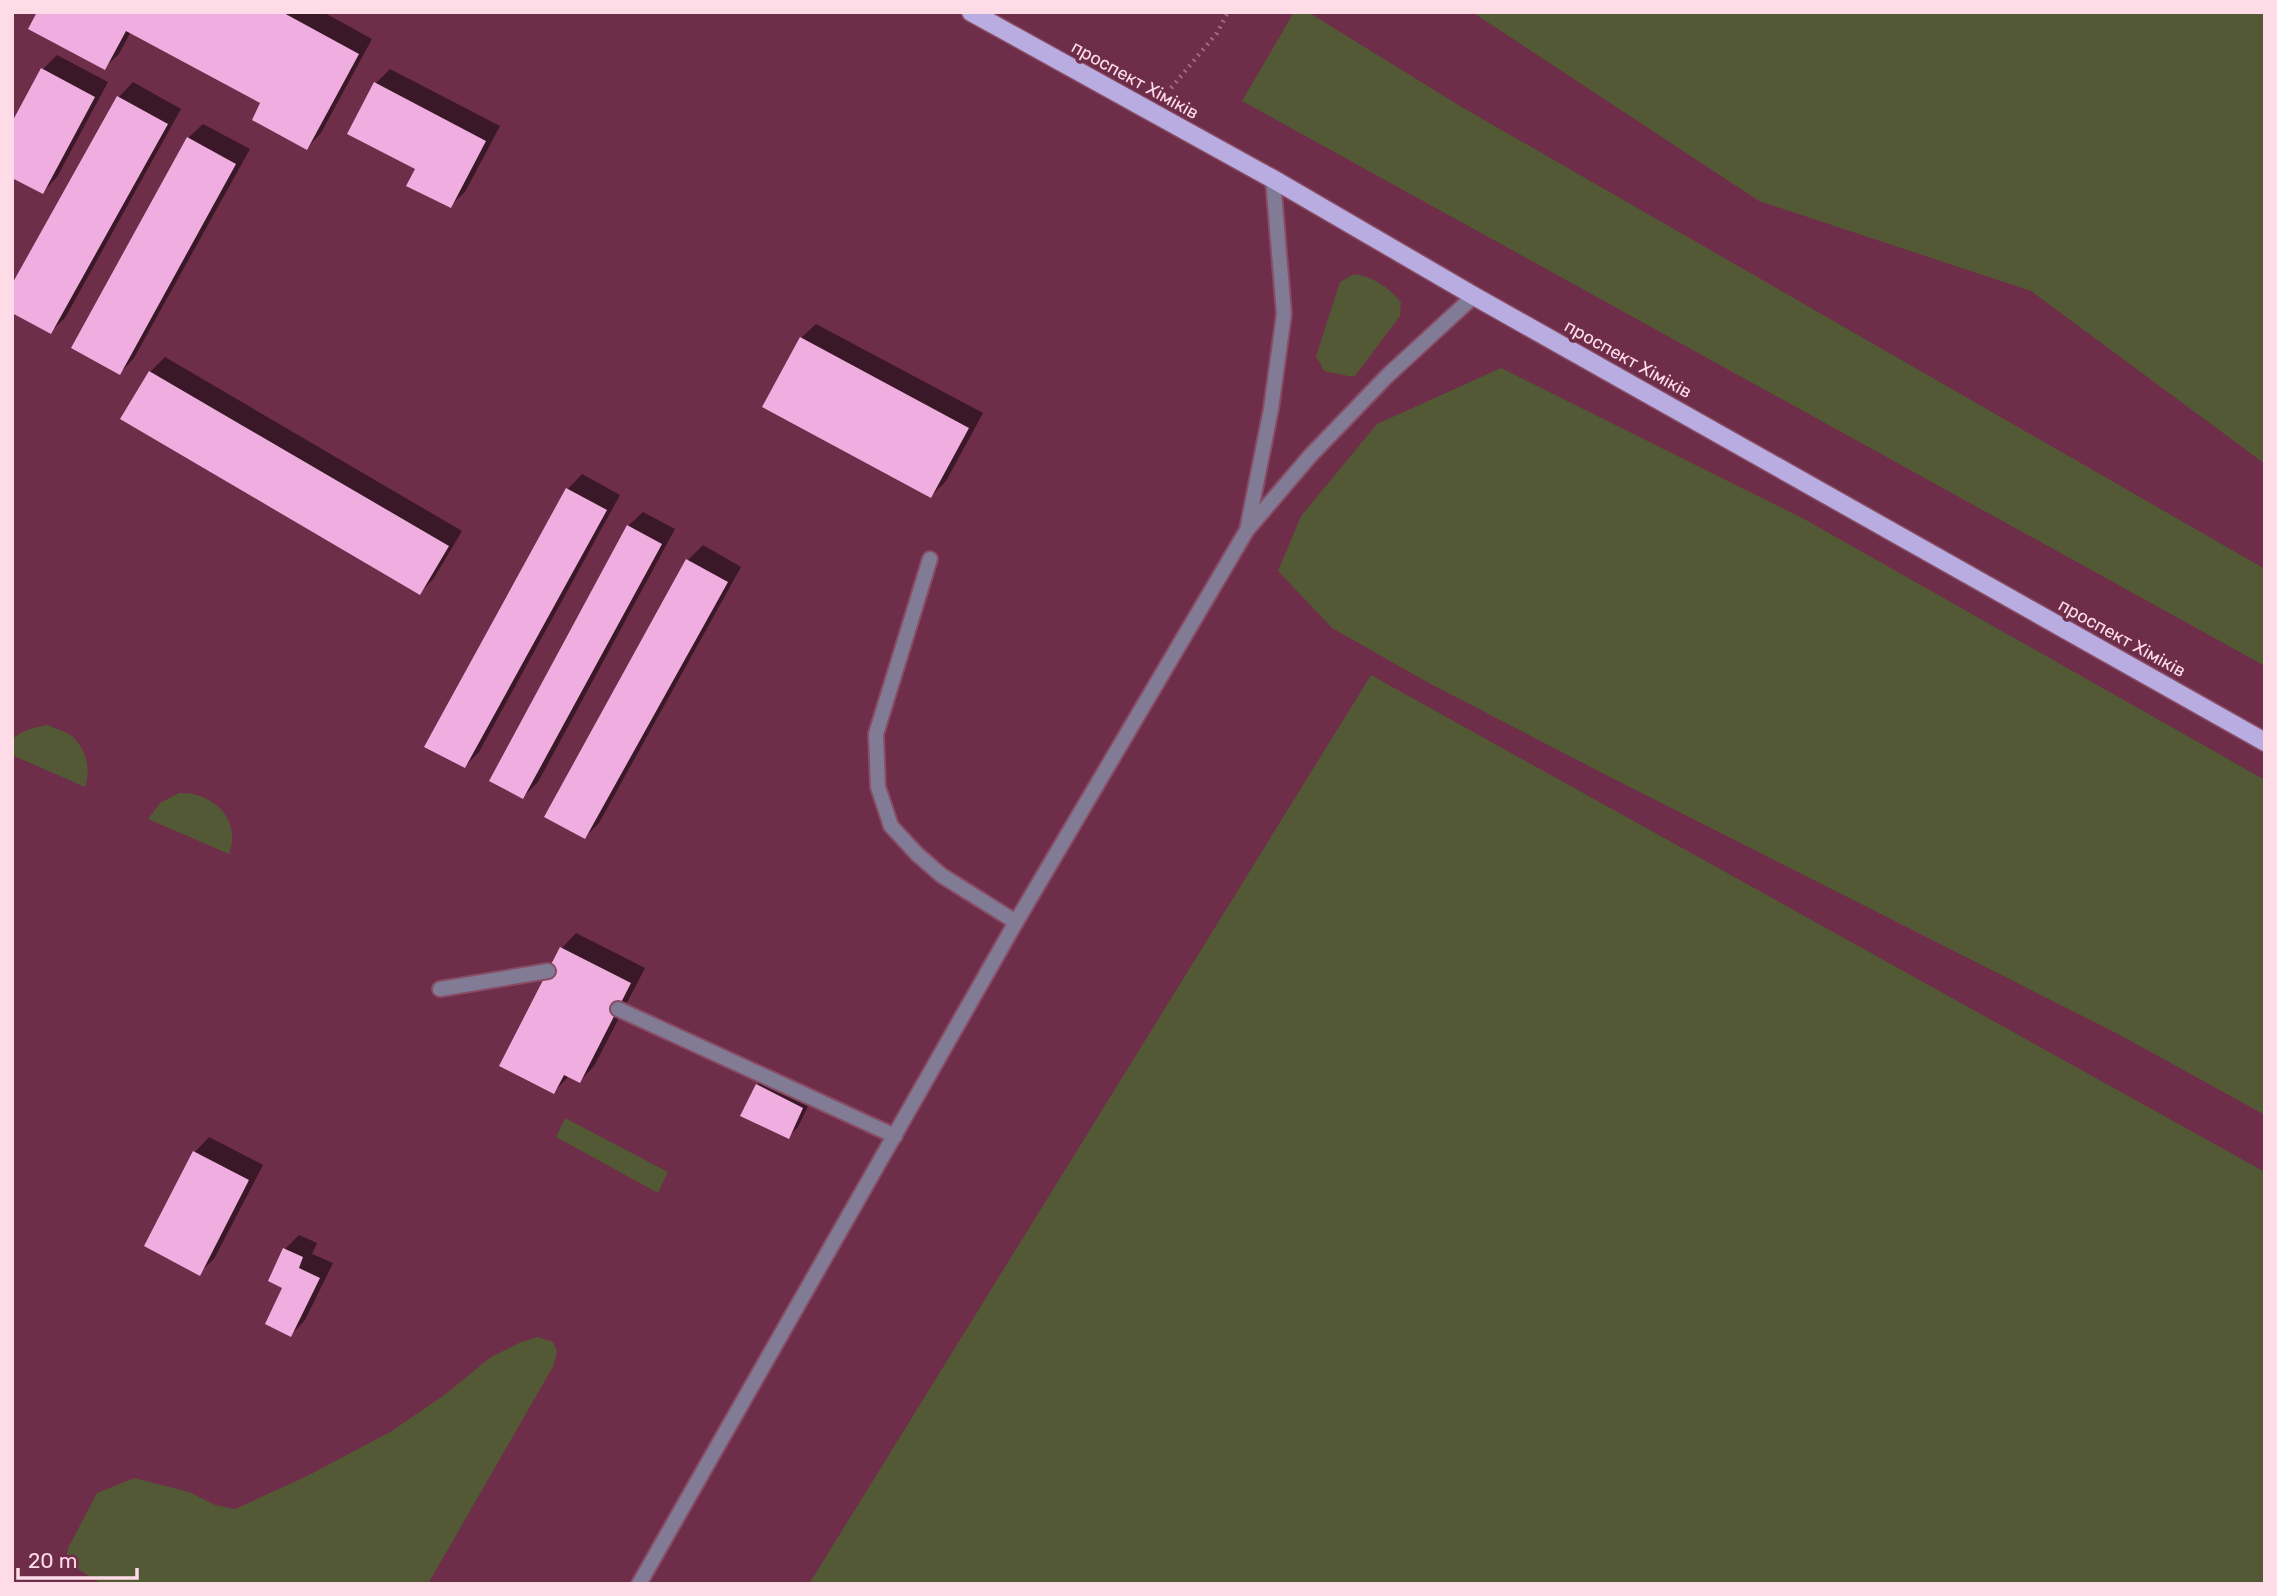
<svg xmlns="http://www.w3.org/2000/svg" width="2277" height="1596" font-family="Rubik,sans-serif">
<style>
.green{fill:#535835}
.shadow{fill:#0007}
.building{fill:#efaedf}
.lines{fill:none;stroke-linecap:round;stroke-linejoin:round}
.lane-casing{stroke:#884c65;stroke-width:18}
.street-casing{stroke:#884c65;stroke-width:18}
.primary-casing{stroke:#884c65;stroke-width:21}
.path{stroke:#a06a80;stroke-width:4.5;stroke-dasharray:2 5;stroke-linecap:butt}
.lane{stroke:#817b95;stroke-width:14}
.street{stroke:#817b95;stroke-width:14}
.primary{stroke:#b8ace0;stroke-width:18}
.labels{text-anchor:middle;dominant-baseline:central;stroke-width:7;stroke-linejoin:round;paint-order:stroke}
.street-label{font-size:18px;fill:#fddce7;stroke:#6e2d49}
</style>
<rect width="100%" height="100%" fill="#6e2d49"/>
<path class="green" d="M1294,12H1308L1460,106L2265,569V666L1242,101Z
M1472,12H2265V464L2031,291L1759,201Z
M1354,274C1374,277 1388,287 1401,302L1400,316L1355,376H1348L1324,371L1316,356L1340,282Z
M1501,368L1806,520L2265,780V1115L2116,1033L1604,774L1427,682L1332,628L1278,571L1301,516L1377,424Z
M1371,675L2265,1172V1584H809Z
M48,725C56,729 68,732 74,738C87,751 91,771 85,787L12,755V740C21,730 35,727 48,725Z
M179,793C213,792 242,819 229,854L148,819L160,803Z
M565,1118L668,1172L658,1193L556,1137Z
M538,1337L553,1342L557,1351L554,1365L428,1584H102L65,1561L68,1548L97,1493L134,1478L189,1492L215,1505L235,1509L307,1476L390,1432L443,1396L491,1357L521,1342Z"/>
<path class="shadow" d="M39,12H323L372,39L321,133L307,148L263,102L131,31L119,54L104,68Z
M57,55L108,82L57,177L43,192V69Z
M390,69L500,126L465,192L450,206L375,84Z
M133,82L181,109L65,318L50,332L12,288L119,97Z
M203,124L250,149L134,358L120,373L188,138Z
M816,324L983,413L946,481L931,496L801,338Z
M165,357L462,531L434,578L420,593L150,372Z
M582,474L620,495L479,752L465,766L426,746L568,489Z
M643,512L675,529L538,782L523,797L628,526Z
M703,545L741,567L599,823L585,837L546,816L688,560Z
M576,933L645,968L594,1066L580,1081L569,1076L554,1092L501,1065L562,948Z
M767,1075L812,1098L798,1127L789,1136L757,1085Z
M209,1137L263,1165L214,1259L199,1273L146,1246L195,1152Z
M299,1235L317,1243L312,1254L333,1263L305,1320L291,1335L284,1287L285,1249Z"/>
<path class="building" d="M37,12H282L359,54L307,150L252,120L260,103L126,31L105,70L28,29Z
M41,68L95,97L43,194L12,178V122Z
M374,82L486,141L451,208L406,186L415,169L347,134Z
M117,96L168,124L51,334L12,313V284Z
M187,137L236,164L120,375L71,348Z
M800,337L969,428L931,498L762,407Z
M149,371L449,546L420,595L120,419Z
M566,488L607,510L465,768L424,747Z
M627,525L662,544L523,799L489,781Z
M686,559L728,582L585,839L544,817Z
M560,947L631,983L580,1083L564,1075L554,1094L499,1066Z
M756,1084L803,1108L789,1139L740,1116Z
M193,1151L249,1180L200,1276L144,1246Z
M283,1248L303,1257L299,1268L320,1278L291,1337L265,1324L282,1288L268,1281Z"/>
<g class="lines">
<defs>
<path id="lane" d="M930,559L876,734L878,787L891,826L917,854L941,875L1016,922
M440,989L548,971
M618,1009L895,1136"/>
<path id="street" d="M1273,179L1284,314L1271,409L1247,530L1310,456L1387,376L1474,296
M639,1584L1016,922L1247,530"/>
<path id="primary" d="M971,12L1273,179L1474,296L2265,742"/>
</defs>
<use href="#lane" class="lane-casing"/>
<use href="#street" class="street-casing"/>
<use href="#primary" class="primary-casing"/>
<path class="path" d="M1171,88L1217,33L1228,12"/>
<use href="#lane" class="lane"/>
<use href="#street" class="street"/>
<use href="#primary" class="primary"/>
</g>
<g class="labels">
<g class="street-label">
<text transform="translate(1135 80) rotate(29)">проспект Хіміків</text>
<text transform="translate(1628 359) rotate(29)">проспект Хіміків</text>
<text transform="translate(2122 638) rotate(29)">проспект Хіміків</text>
</g>
</g>
<rect width="2277" height="1596" fill="none" stroke="#fddce7" stroke-width="28"/>
<path d="M18 1568v10h119v-10" fill="none" stroke="#fddce7" stroke-width="3.5"/>
<text x="28" y="1568" font-size="21" fill="#fddce7" stroke="#6e2d49" stroke-width="5" paint-order="stroke">20 m</text>
</svg>
